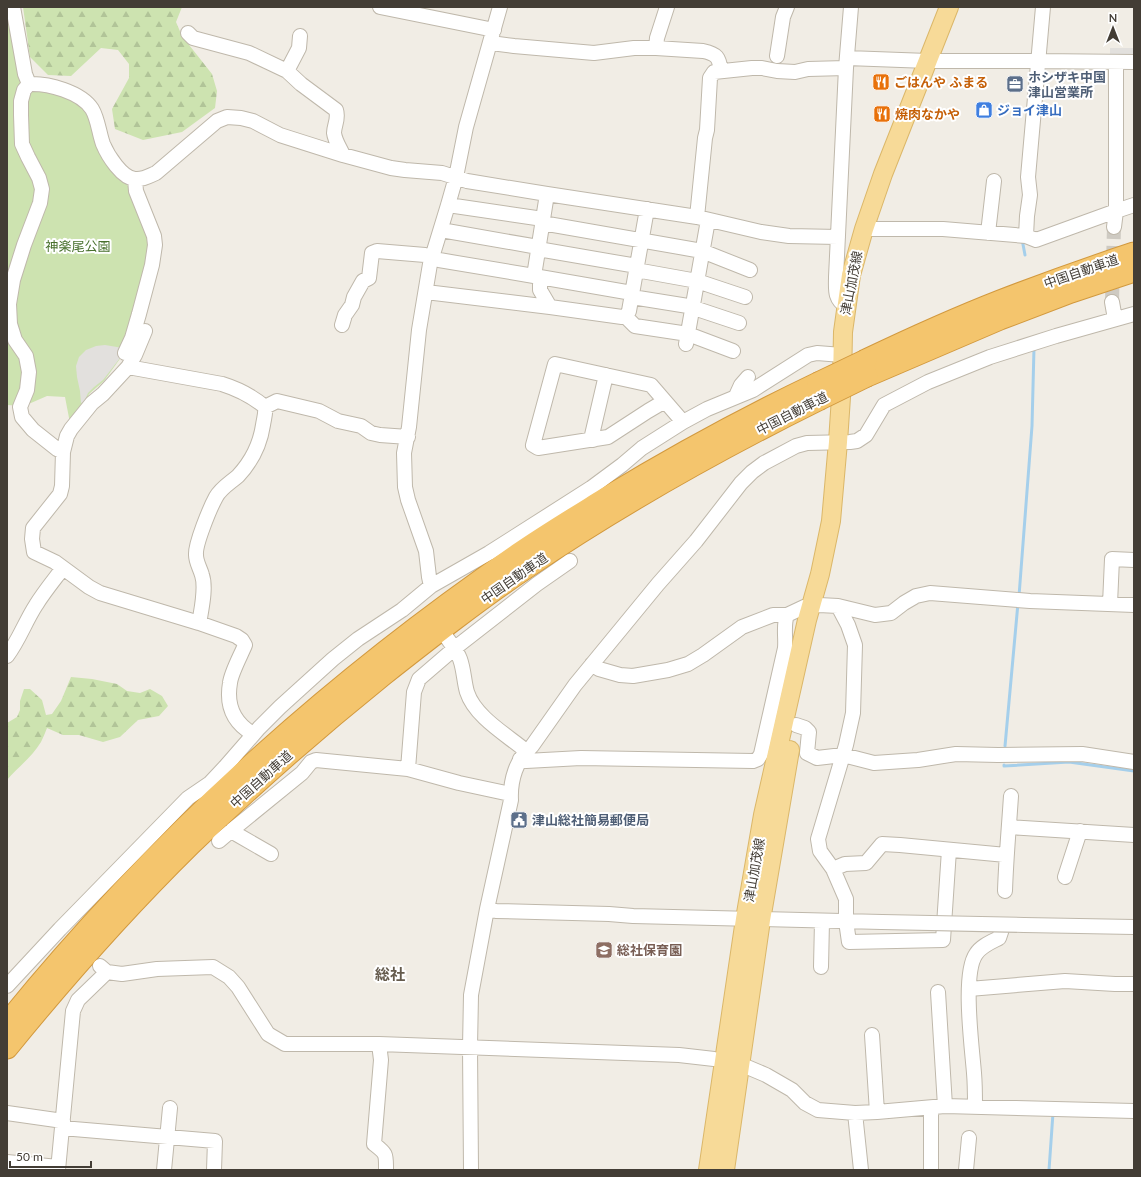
<svg xmlns="http://www.w3.org/2000/svg" width="1141" height="1177" font-family="Lato,'Noto Sans JP',sans-serif">
<style>
.forest{fill:url(#forest-firs)}
.park{fill:#cde3b0}
.parking{fill:#e2e0dd}
.lines{fill:none;stroke-linecap:round;stroke-linejoin:round}
.stream{stroke:#a5cfeb;stroke-width:3}
.minor-tunnel{stroke:#cecac2;stroke-width:14;stroke-dasharray:14 7;stroke-linecap:butt}
.minor-casing{stroke:#bfb8ab;stroke-width:16}
.major-casing{stroke:#dbb769;stroke-width:20}
.highway-casing{stroke:#d2993e;stroke-width:23}
.minor{stroke:#fff;stroke-width:14}
.major{stroke:#f7da98;stroke-width:18}
.highway{stroke:#f4c56d;stroke-width:21}
.minor-bridge-casing{stroke:#bfb8ab;stroke-width:16;stroke-linecap:butt}
.highway-bridge-casing{stroke:#d2993e;stroke-width:23;stroke-linecap:butt}
.minor-bridge{stroke:#fff;stroke-width:14}
.highway-bridge{stroke:#f4c56d;stroke-width:21}
.labels{text-anchor:middle;dominant-baseline:central;stroke-width:4;stroke-linejoin:round;paint-order:stroke}
.service-label{font-size:13px;font-weight:bold;fill:#4e5e75;stroke:#fff;text-anchor:start}
.food-label{font-size:13px;font-weight:bold;fill:#c56008;stroke:#fff;text-anchor:start}
.shop-label{font-size:13px;font-weight:bold;fill:#366cbe;stroke:#fff;text-anchor:start}
.park-label{font-size:13px;fill:#48702d;stroke:#fff}
.street-label{font-size:13px;fill:#433d35;stroke:#fff}
.education-label{font-size:13px;font-weight:bold;fill:#785e54;stroke:#fff;text-anchor:start}
.quarter-label{font-size:15px;font-weight:bold;fill:#655b4d;stroke:#fff}
</style>
<defs>
<pattern id="forest-firs" width="22" height="20" patternUnits="userSpaceOnUse"><rect width="22" height="20" fill="#cde3b0"/><path d="M5 1l3.5 6h-7zM16 11l3.5 6h-7z" fill="#b1c498"/></pattern>
</defs>
<rect width="100%" height="100%" fill="#f1ede5"/>
<path class="forest" d="M23,7H182L176,22L182,36L212,74L217,91L215,108L182,132L143,140L115,129L112,109L129,78V64L118,50L101,48L71,76L48,75L30,57Z
M71,677L92,679L117,684L127,691L140,693L150,689L162,696L168,706L159,716L138,720L120,737L103,742L79,735H63L47,728C45,733 43,738 41,742C32,757 18,767 7,780V723L17,717L20,710V701L24,689H30L42,700L46,715L52,714L61,701Z"/>
<path class="park" d="M7,7L21,68L20,88L30,93L37,89H47L80,102L89,113L119,176L128,186L149,234V259L122,356L104,381L89,394L82,410L70,423L65,397L47,396L24,406L7,405Z"/>
<path class="parking" d="M1110,48H1133V55H1110Z
M105,345L123,348L120,358L103,380L94,387L88,393L84,402L81,403L80,391L77,377L76,366L79,357L86,350L96,346Z"/>
<g class="lines">
<path class="stream" d="M1022,239L1025,255
M1019,596L1032,426L1034,348
M1005,746L1018,603
M1004,765V766L1069,762L1134,771
M1049,1170L1053,1113"/>
<path class="minor-tunnel" d="M1112,302L1114,227"/>
<defs>
<path id="minor" d="M13,7L25,74L29,84
M380,7L494,30
M667,7L657,38L656,48L703,51C717,54 719,57 721,71
M188,33L193,38L249,53L287,71L301,84L336,110C339,119 334,125 334,133C335,141 340,148 343,155
M491,43L514,46L594,53L634,48H656
M777,56L783,17L787,7
M847,58L928,61H1038L1134,62
M287,71L299,48L300,36
M547,194L534,276L632,293
M448,205L543,219
M697,217L705,138L707,130L710,78L714,72L752,68H762L777,71L795,72L808,69L846,68
M542,223L702,251L750,270
M1114,227L1116,211V62
M864,229H943L1026,236L1036,240L1116,211L1134,205
M441,230L538,247
M988,233L994,181
M1026,236L1027,216L1030,195L1028,177L1043,7
M538,249L637,266
M636,270L697,281L745,297
M540,278V290L550,307
M426,292L550,307L622,317H626L629,311L647,209
M632,297L688,306L739,323
M1112,302L1115,319
M846,306C834,299 836,289 836,277L846,68L851,7
M626,317L635,326L688,334L733,351
M342,325L345,315L352,305L354,297L363,281L369,278L372,253L377,251L425,255L439,260L534,276
M145,331L135,355L128,367L103,394L92,403L71,429L67,436L63,452L62,486L60,494L33,528L32,539L34,552L55,562L89,587L100,593L199,623L236,636L242,640L245,645C241,655 231,673 230,683C226,706 234,723 253,734
M686,344L708,220
M125,353L132,338L139,314L152,265L155,245L154,236L136,191L135,179
M128,367L222,384C238,389 252,396 265,407C266,413 264,418 263,425C260,445 252,461 238,476C230,483 221,488 216,497C210,508 195,544 196,555C196,562 200,568 202,575C206,587 202,606 200,618L199,623
M736,396L741,385L748,377
M665,401L648,411L608,437L538,448L533,445L555,364L651,385L683,422
M265,407L277,401L319,411L338,421L361,426L371,433L380,435L408,437
M593,440L592,435L606,375
M63,452L57,449L33,430L22,417L20,407L27,390L29,372L26,356L15,340L10,324L9,304L13,280L24,245L40,203L42,189L39,178L28,157L22,144L21,115V101L24,90L29,84C48,83 81,92 92,109C98,119 99,133 103,144C108,156 122,178 135,179C143,180 149,176 156,173L217,121L227,117L241,118L253,121L280,135L343,155L391,168L405,170L442,173L467,181L547,194L697,217L761,232L789,236L838,237
M431,586L429,577L426,551L408,500L405,487L404,453L409,427L419,330L430,264L448,205L456,177L466,127L500,7
M1110,604L1112,559L1134,560
M838,606L848,625L855,645L853,713L846,745L818,839L820,851L833,869L846,899V921L849,942L943,940L949,850
M447,638C452,645 457,651 460,659C464,670 464,682 467,692C475,717 507,735 526,751
M7,656C19,640 25,622 36,605C44,592 54,580 63,568
M592,664L599,669L620,675L633,676L668,670L688,664L703,655L742,627L773,615H787L804,607L819,605L838,606L875,615L891,613L904,603L916,596L930,593L1030,601L1134,605
M796,725L805,728L809,732L807,753L817,758L843,755L874,763L918,760L956,754L998,755L1082,754L1134,762
M520,759L526,761L581,758L753,761L758,759L761,754L785,648C786,637 783,625 787,615
M408,769L414,692L419,679L455,648L537,584L570,561
M1009,827L1134,835
M232,830L302,773L311,762L316,760L408,769L459,783L510,794
M219,841L232,830L238,835L271,854
M833,869L845,864L866,863L882,844L900,845L1006,855
M1065,877L1080,831
M1005,891C1006,859 1009,827 1011,796
M487,909L496,911L609,914L633,916L882,922
M1024,925L1134,927
M100,966L107,972L122,974L157,969L213,967L229,977L238,987L268,1034L285,1044H379L679,1055L714,1059L740,1064L766,1075L792,1090L805,1103L818,1110L855,1113L877,1112L945,1106L1134,1111
M821,967L822,921
M7,986L60,929L188,798L210,783L225,767L259,728L280,707L333,659L358,639L402,610L431,586L489,553L591,488L622,465L642,448L683,422L707,409L753,390L808,355L817,353L842,355
M969,989L1065,981L1115,984H1134
M938,992L945,1106
M872,1035L877,1112
M379,1044L381,1060L374,1144C387,1154 386,1154 386,1170
M975,1107C975,1096 975,1084 974,1073C972,1047 962,974 976,954C981,946 991,942 999,938L1002,929
M7,1113L63,1121
M855,1113L861,1170
M62,1128L215,1141L214,1170
M7,1162L58,1167
M58,1170L73,1011L78,1000L107,972
M164,1170L170,1108
M471,1170L470,1047L471,995L487,909L511,800C510,781 516,759 532,746L575,685L658,584L696,541L741,483L752,472L764,463L796,446L807,443L850,442L857,441L866,435L884,405L928,382L990,357L1056,336L1134,314
M931,1170V1108
M966,1170L969,1138"/>
<path id="major" d="M708,1170L745,919L763,815L807,620L820,574L831,521L838,442L842,382L843,332L851,275L864,229L883,174L949,7
M725,1170L761,920L790,750"/>
<path id="highway" d="M866,360C910,339 954,319 1000,301C1044,284 1089,268 1134,253
M867,376L1000,319L1071,292L1134,271
M7,1023C154,842 326,686 518,554C547,534 577,516 606,498C675,456 745,418 818,383
M7,1048C64,978 125,909 190,845C252,785 316,729 383,675C430,638 477,601 526,568C619,505 717,450 818,400"/>
</defs>
<use href="#minor" class="minor-casing"/>
<use href="#major" class="major-casing"/>
<use href="#highway" class="highway-casing"/>
<use href="#minor" class="minor"/>
<use href="#major" class="major"/>
<use href="#highway" class="highway"/>
<defs>
<path id="minor-bridge" d="M882,922L1024,925"/>
<path id="highway-bridge" d="M818,383L866,360
M818,400L867,376"/>
</defs>
<use href="#minor-bridge" class="minor-bridge-casing"/>
<use href="#highway-bridge" class="highway-bridge-casing"/>
<use href="#minor-bridge" class="minor-bridge"/>
<use href="#highway-bridge" class="highway-bridge"/>
</g>
<defs>
<symbol id="restaurant-square" viewBox="-11 -11 22 22"><rect x="-9" y="-9" width="18" height="18" rx="4" fill="#e8710a" stroke="#fff"/><path d="M-5-6h1v4h1v-4h1v4h1v-4h1v5L-1.5 .5V6h-2V.5L-5-1ZM5-6V6H3V1.5H1.5Q1.5-4 5-6Z" fill="#fff"/></symbol>
<symbol id="office-square" viewBox="-11 -11 22 22"><rect x="-9" y="-9" width="18" height="18" rx="4" fill="#5c6f8a" stroke="#fff"/><path d="M-6-3h4V-5.5h4V-3h4V5H-6ZM-1-4.5V-3h2v-1.5ZM-6 0V1H6V0Z" fill="#fff"/></symbol>
<symbol id="shop-square" viewBox="-11 -11 22 22"><rect x="-9" y="-9" width="18" height="18" rx="4" fill="#3f7fe0" stroke="#fff"/><path d="M-5-2.5h2.3a2.7 3.5 0 0 1 5.4 0H5L5.5 6h-11ZM-1.5-2.5h3a1.5 2.3 0 0 0-3 0Z" fill="#fff"/></symbol>
<symbol id="civic-square" viewBox="-11 -11 22 22"><rect x="-9" y="-9" width="18" height="18" rx="4" fill="#5c6f8a" stroke="#fff"/><path d="M-.6-6.5H3V-4.5H.6V-3L4-1V1h2V6H-6V1h2V-1L-.6-3ZM-1.2 2.5V6h2.4V2.5Z" fill="#fff"/></symbol>
<symbol id="school-square" viewBox="-11 -11 22 22"><rect x="-9" y="-9" width="18" height="18" rx="4" fill="#8d6e63" stroke="#fff"/><path d="M0-5L7-2L0 1L-7-2ZM-4 1L0 2.5L4 1V4Q0 6-4 4Z" fill="#fff"/></symbol>
</defs>
<g fill-rule="evenodd">
<use href="#restaurant-square" x="871" y="72" width="20" height="20"/>
<use href="#office-square" x="1005" y="74" width="20" height="20"/>
<use href="#shop-square" x="974" y="100" width="20" height="20"/>
<use href="#restaurant-square" x="872" y="104" width="20" height="20"/>
<use href="#civic-square" x="509" y="810" width="20" height="20"/>
<use href="#school-square" x="594" y="940" width="20" height="20"/>
</g>
<g class="labels">
<g class="service-label">
<text x="1028" y="77">ホシザキ中国<tspan x="1028" dy="15">津山営業所</tspan></text>
<text x="532" y="820">津山総社簡易郵便局</text>
</g>
<g class="food-label">
<text x="894" y="82">ごはんや ふまる</text>
<text x="895" y="114">焼肉なかや</text>
</g>
<g class="shop-label">
<text x="997" y="110">ジョイ津山</text>
</g>
<g class="park-label">
<text x="78" y="246">神楽尾公園</text>
</g>
<g class="street-label">
<text transform="translate(1081 271) rotate(-19)">中国自動車道</text>
<text transform="translate(851 283) rotate(-79)">津山加茂線</text>
<text transform="translate(792 413) rotate(-27)">中国自動車道</text>
<text transform="translate(514 578) rotate(-35)">中国自動車道</text>
<text transform="translate(261 779) rotate(-42)">中国自動車道</text>
<text transform="translate(754 870) rotate(-80)">津山加茂線</text>
</g>
<g class="education-label">
<text x="617" y="950">総社保育園</text>
</g>
<g class="quarter-label">
<text x="390" y="974">総社</text>
</g>
</g>
<rect width="1141" height="1177" fill="none" stroke="#433d35" stroke-width="16"/>
<g transform="translate(1113 28)" stroke="#ffffff" stroke-width="3" paint-order="stroke">
<path d="M0-3L7 15L0 10L-7 15Z" fill="#433d35"/>
<text y="-6" font-size="11" font-weight="bold" text-anchor="middle" fill="#433d35">N</text>
</g>
<path d="M10 1161v6h81v-6" fill="none" stroke="#433d35" stroke-width="2"/>
<text x="16" y="1161" font-size="12" fill="#433d35" stroke="#ffffff" stroke-width="3" paint-order="stroke">50 m</text>
</svg>
